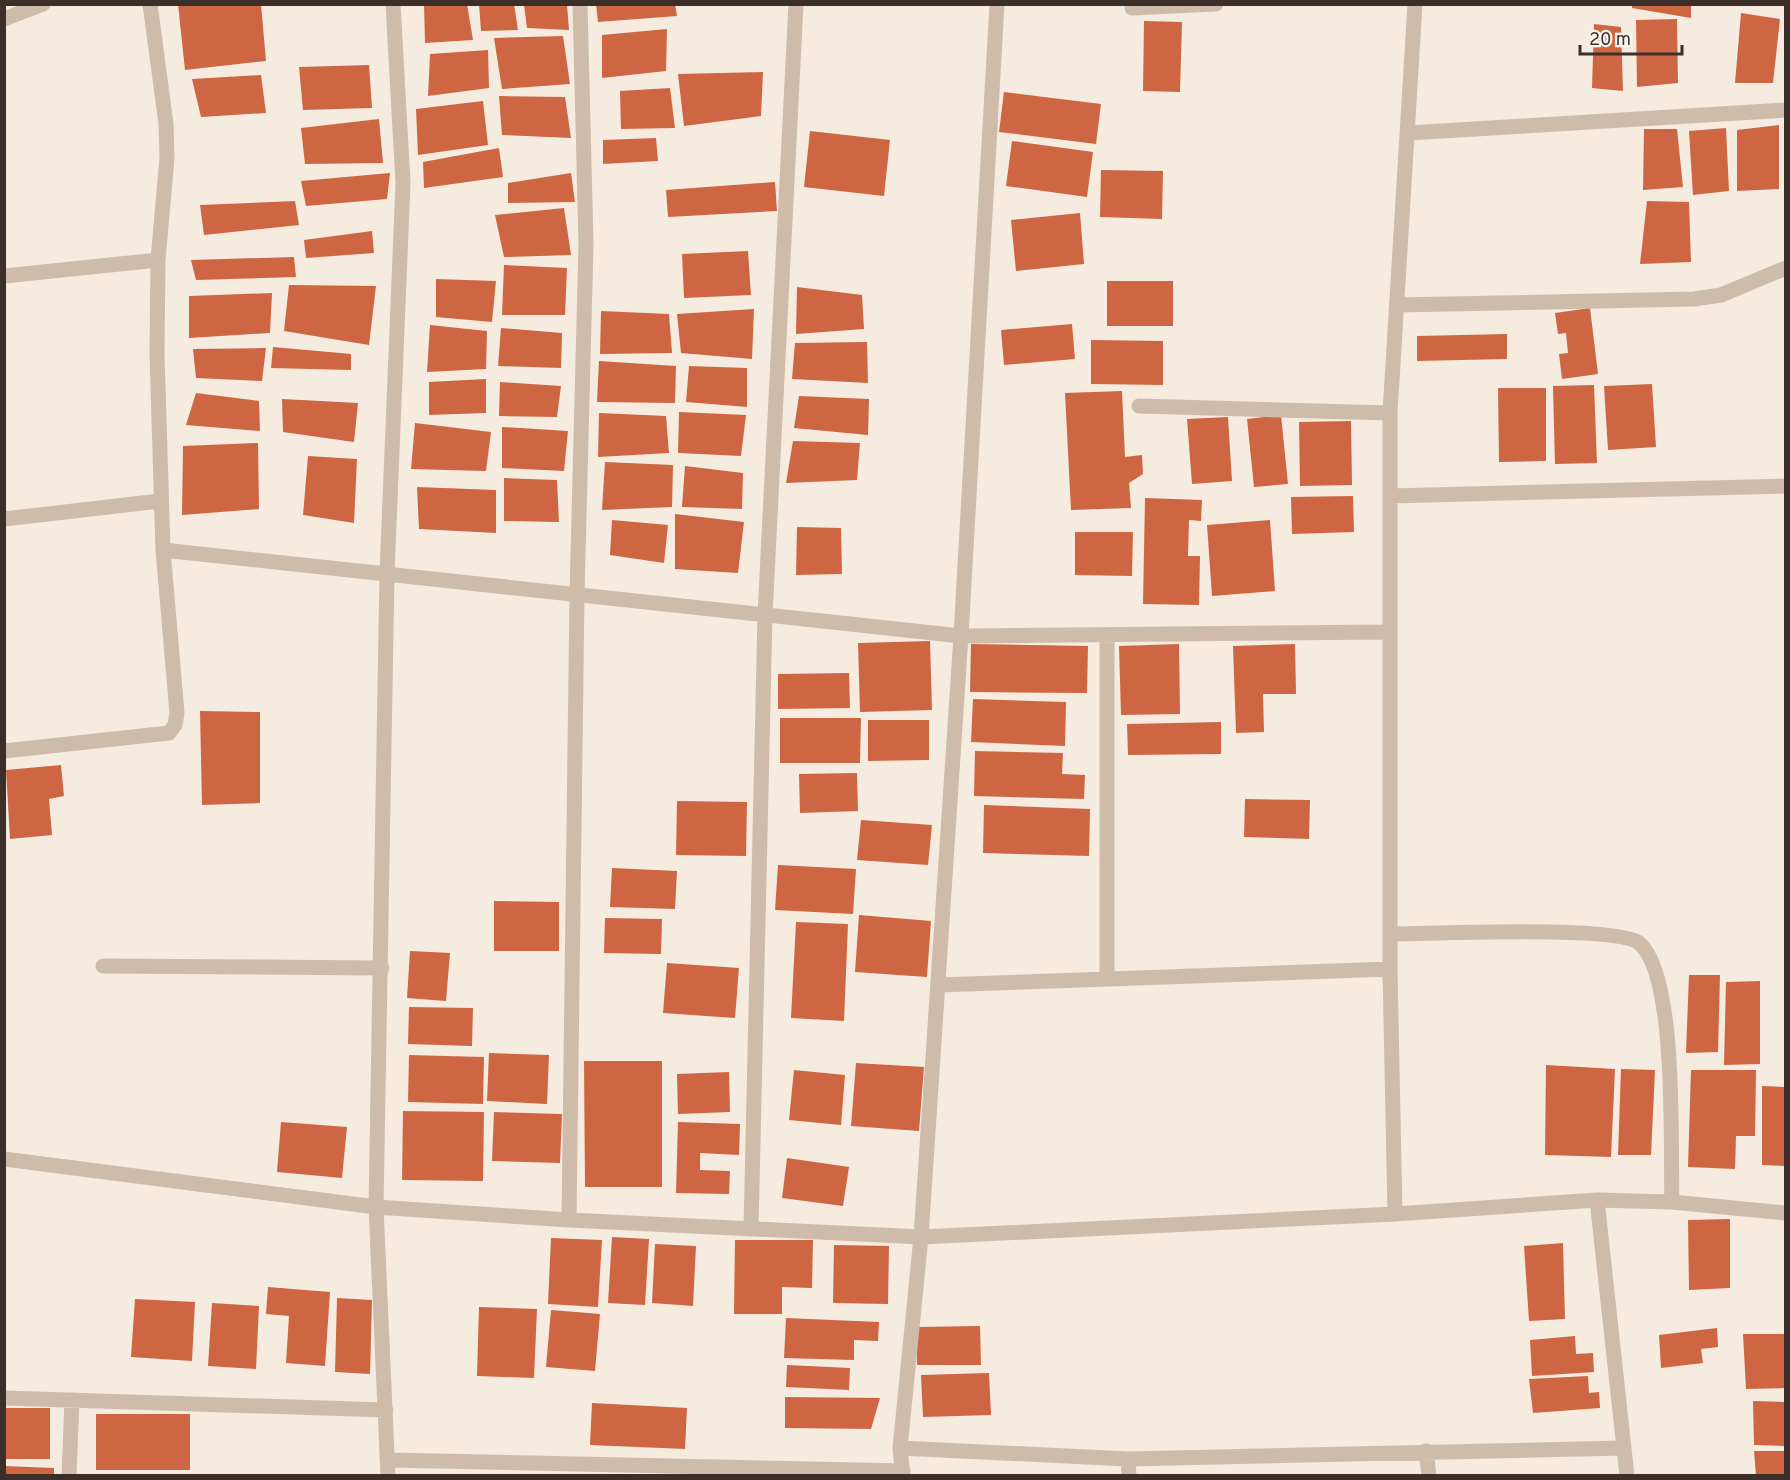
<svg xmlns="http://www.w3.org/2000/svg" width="1790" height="1480" font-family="Overpass,sans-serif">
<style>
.building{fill:#cf6643}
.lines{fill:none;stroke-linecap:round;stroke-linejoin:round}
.minor{stroke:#cfbbaa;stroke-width:15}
</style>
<rect width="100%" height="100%" fill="#f5ebdf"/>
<path class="building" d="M178,4H261L266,61L185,70Z
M424,4H467L473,40L425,43Z
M479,4H514L518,30L481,31Z
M596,4H675L677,16L598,22Z
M1632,4H1691V18L1632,8Z
M524,5H567L569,30L527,28Z
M1741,13L1780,19L1773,83H1735Z
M1677,19L1678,83L1637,87L1636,20Z
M1144,21L1182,22L1180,92L1143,91Z
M1594,24L1621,27L1623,91L1592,88Z
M667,29L666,71L602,78V35Z
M563,36L570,84L502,89L494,38Z
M488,50L489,88L428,96L430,54Z
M369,65L372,108L303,110L299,67Z
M763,72L761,116L684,126L678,74Z
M261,75L266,113L201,117L192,79Z
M670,88L675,128L621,129L620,91Z
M1004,92L1101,104L1096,144L999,132Z
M499,96L565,97L571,138L502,135Z
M483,101L488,145L418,155L416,109Z
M379,119L383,163L305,164L301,128Z
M1779,125V189L1737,191V130Z
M1726,128L1729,191L1693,195L1689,131Z
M1644,129H1677L1683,187L1643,190Z
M810,131L890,140L884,196L804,187Z
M656,138L658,161L603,164V140Z
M1012,141L1093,152L1087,197L1006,186Z
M499,148L503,177L424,188L423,162Z
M1101,170L1163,171L1162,219L1100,217Z
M390,173L387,199L306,206L301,181Z
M571,173L575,202L508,203V183Z
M775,182L777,211L668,217L666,190Z
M295,201L299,225L204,235L200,205Z
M1647,201L1689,202L1691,262L1640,264Z
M564,208L571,255L504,257L495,215Z
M1080,213L1084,264L1016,271L1011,220Z
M372,231L374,253L306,258L304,240Z
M748,251L751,295L684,298L682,254Z
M294,257L296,277L196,280L191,260Z
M504,265L567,268L565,315H502Z
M436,279L496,281L492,322L436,317Z
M1107,281H1173V326H1107Z
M289,285L376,286L369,345L284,331Z
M797,287L862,295L864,329L796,334Z
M272,293L270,333L189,338V296Z
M1590,308L1598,374L1562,379L1559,354L1568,353L1566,333L1558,334L1555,313Z
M754,309L752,359L681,353L677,314Z
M601,311L669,314L672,353L600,354Z
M1072,324L1075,359L1004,365L1001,330Z
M430,325L487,331L486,369L427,372Z
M501,328L562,333L561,368L498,366Z
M1507,334V359L1417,361V336Z
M1091,340L1163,341V385L1091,384Z
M867,342L868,383L792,379L795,343Z
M273,347L351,354V370L271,368Z
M266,348L262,381L196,378L193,349Z
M599,361L676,366L675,403L597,402Z
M689,366L747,368V407L686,402Z
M486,379V413L429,415V382Z
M500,382L561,386L557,417L499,416Z
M1652,384L1656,447L1608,450L1604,386Z
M1594,385L1597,463L1555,464L1553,386Z
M1498,388H1546V461L1499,462Z
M1122,391L1125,457L1142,455L1143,474L1129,483L1131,508L1071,510L1065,393Z
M196,393L259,401L260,431L186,425Z
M799,396L869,399L868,435L794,428Z
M282,399L358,403L354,442L283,432Z
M679,412L746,415L741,456L678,453Z
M599,413L666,416L669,453L598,457Z
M1281,415L1288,484L1254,487L1247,419Z
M1228,417L1232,481L1192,484L1187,419Z
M1351,421L1352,485L1300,486L1299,422Z
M415,423L491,432L486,471L411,469Z
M502,427L568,431L564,471L502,468Z
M793,441L860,443L857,480L786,483Z
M258,443L259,509L182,515L183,446Z
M308,456L357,459L354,523L303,515Z
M605,462L673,465L672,507L602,510Z
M685,466L743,473L742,509L682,507Z
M504,478L557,480L559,522L504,521Z
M417,487L496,490V533L419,529Z
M1353,496L1354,532L1292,534L1291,497Z
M1145,498L1202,500L1201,521L1189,520L1188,556H1200L1199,605L1143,604Z
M675,514L744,522L738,573L675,569Z
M612,520L668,525L664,563L610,555Z
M1270,520L1275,591L1212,596L1207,525Z
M797,527L841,528L842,574L796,575Z
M1075,532H1133L1132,576L1075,575Z
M930,641L932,710L860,712L858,643Z
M971,644L1088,646L1087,693L970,692Z
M1179,644L1180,714L1121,715L1119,646Z
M1295,644L1296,694H1263L1264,732L1236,733L1233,646Z
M849,673L850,708L778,709V674Z
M973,699L1066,702L1065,746L971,742Z
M200,711L260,712V803L202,805Z
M780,718H861L860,763H780Z
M868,720H929V760L868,761Z
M1221,722V754L1128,755L1127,724Z
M975,751L1063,753L1062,774L1085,775L1084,799L974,796Z
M61,765L64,796L49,799L52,835L10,839L6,770Z
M857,773L858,811L800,813L799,774Z
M1245,799L1310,800L1309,839L1244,837Z
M677,801L747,802L746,856L676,855Z
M984,805L1090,809L1089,856L983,853Z
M861,820L932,825L928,865L857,860Z
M778,865L856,869L853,914L775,910Z
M612,868L677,871L675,909L610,907Z
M494,901L559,902V951H494Z
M859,915L931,921L927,977L855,972Z
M605,918L662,919L661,954L604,953Z
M796,922L848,924L844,1021L791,1018Z
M410,951L450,953L446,1001L407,998Z
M667,963L739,968L735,1018L663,1013Z
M1689,975H1720L1718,1052L1686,1053Z
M1760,981V1064L1724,1065L1726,982Z
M409,1007L473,1008L472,1046L408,1044Z
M489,1053L549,1055L547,1104L487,1101Z
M409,1055L484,1057L483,1104L408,1102Z
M584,1061H662V1187H585Z
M856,1063L924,1067L919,1131L851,1126Z
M1546,1065L1615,1069L1611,1157L1545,1155Z
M1621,1069L1655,1070L1651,1155H1618Z
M794,1070L845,1075L841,1125L789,1120Z
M1691,1070H1756L1755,1136H1736L1735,1169L1688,1167Z
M729,1072L730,1112L678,1114L677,1074Z
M1762,1086L1786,1087V1166L1762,1165Z
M403,1111L484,1112L483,1181L402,1180Z
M494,1112L562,1114L560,1163L492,1161Z
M281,1122L347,1127L342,1178L277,1172Z
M678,1122L740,1124L739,1155L700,1153V1170L730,1171L729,1194L676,1193Z
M787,1158L849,1167L843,1206L782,1198Z
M1730,1219V1288L1689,1290L1688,1220Z
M612,1237L649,1239L645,1305L608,1303Z
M551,1238L602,1240L598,1307L548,1304Z
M735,1240H813L812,1288L782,1287V1314H734Z
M1563,1243L1565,1319L1529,1321L1524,1246Z
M655,1244L696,1246L693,1306L652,1303Z
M834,1245L889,1246L888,1304L833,1303Z
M268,1287L330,1292L325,1366L286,1363L289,1316L266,1314Z
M337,1298L372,1300L370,1374L335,1372Z
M135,1299L195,1302L192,1361L131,1357Z
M212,1303L259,1306L256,1369L208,1366Z
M479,1307L537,1309L534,1378L477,1376Z
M551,1310L600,1314L595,1371L546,1367Z
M786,1318L879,1322L878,1341L854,1340V1360L784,1358Z
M980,1326L981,1365H917V1327Z
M1717,1328L1718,1347L1701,1349L1703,1363L1661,1368L1659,1335Z
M1743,1334H1786V1388L1746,1389Z
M1575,1336L1576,1354L1593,1353L1594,1372L1532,1376L1530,1340Z
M787,1365L850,1368L849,1390L786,1387Z
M989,1373L991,1415L923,1417L921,1375Z
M1588,1376L1589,1393L1599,1392L1600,1408L1533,1413L1529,1379Z
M785,1397L880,1398L871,1429L785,1428Z
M1753,1401L1786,1402V1446L1754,1445Z
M592,1403L687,1408L685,1449L590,1445Z
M4,1408H50V1459H4Z
M96,1414H190V1470H96Z
M1754,1451H1786V1476H1756Z
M4,1466L54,1468V1476H4Z"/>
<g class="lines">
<path class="minor" d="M1132,8L1216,4
M4,19L43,4
M1409,133L1786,110
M4,276L158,260
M1397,305L1694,299L1721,295L1786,268
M1139,406L1390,413
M1390,496L1786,486
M4,519L160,501
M163,550L961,636L1389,632
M4,751L169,733L175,725L177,713L163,550L157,354L158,260L167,158L166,124L150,4
M1390,934C1429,934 1617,925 1639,943C1678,975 1670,1150 1672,1202
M103,966L382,968
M1107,979V635
M938,985L1390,969
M4,1159L376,1207L569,1220L921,1237L1395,1214L1597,1200L1672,1202L1786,1213
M1597,1200L1627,1476
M1395,1214L1390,969V413L1415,4
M569,1220L577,594L586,244L580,4
M751,1229L765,615L796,4
M4,1398L386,1410
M900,1448L1128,1459L1624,1448
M1426,1451L1429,1476
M1128,1459L1129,1476
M388,1460L903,1471
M69,1476L72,1400
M388,1476L376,1207L387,573L403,183L393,4
M903,1476L900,1448L921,1237L961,636L997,4"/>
</g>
<rect width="1790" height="1480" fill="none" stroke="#3c2f2a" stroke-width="12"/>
<path d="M1580 45v9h102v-9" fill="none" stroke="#3c2f2a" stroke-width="3"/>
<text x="1589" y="45" font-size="18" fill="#3c2f2a" stroke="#fcf5ed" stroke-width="4.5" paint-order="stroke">20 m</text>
</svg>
